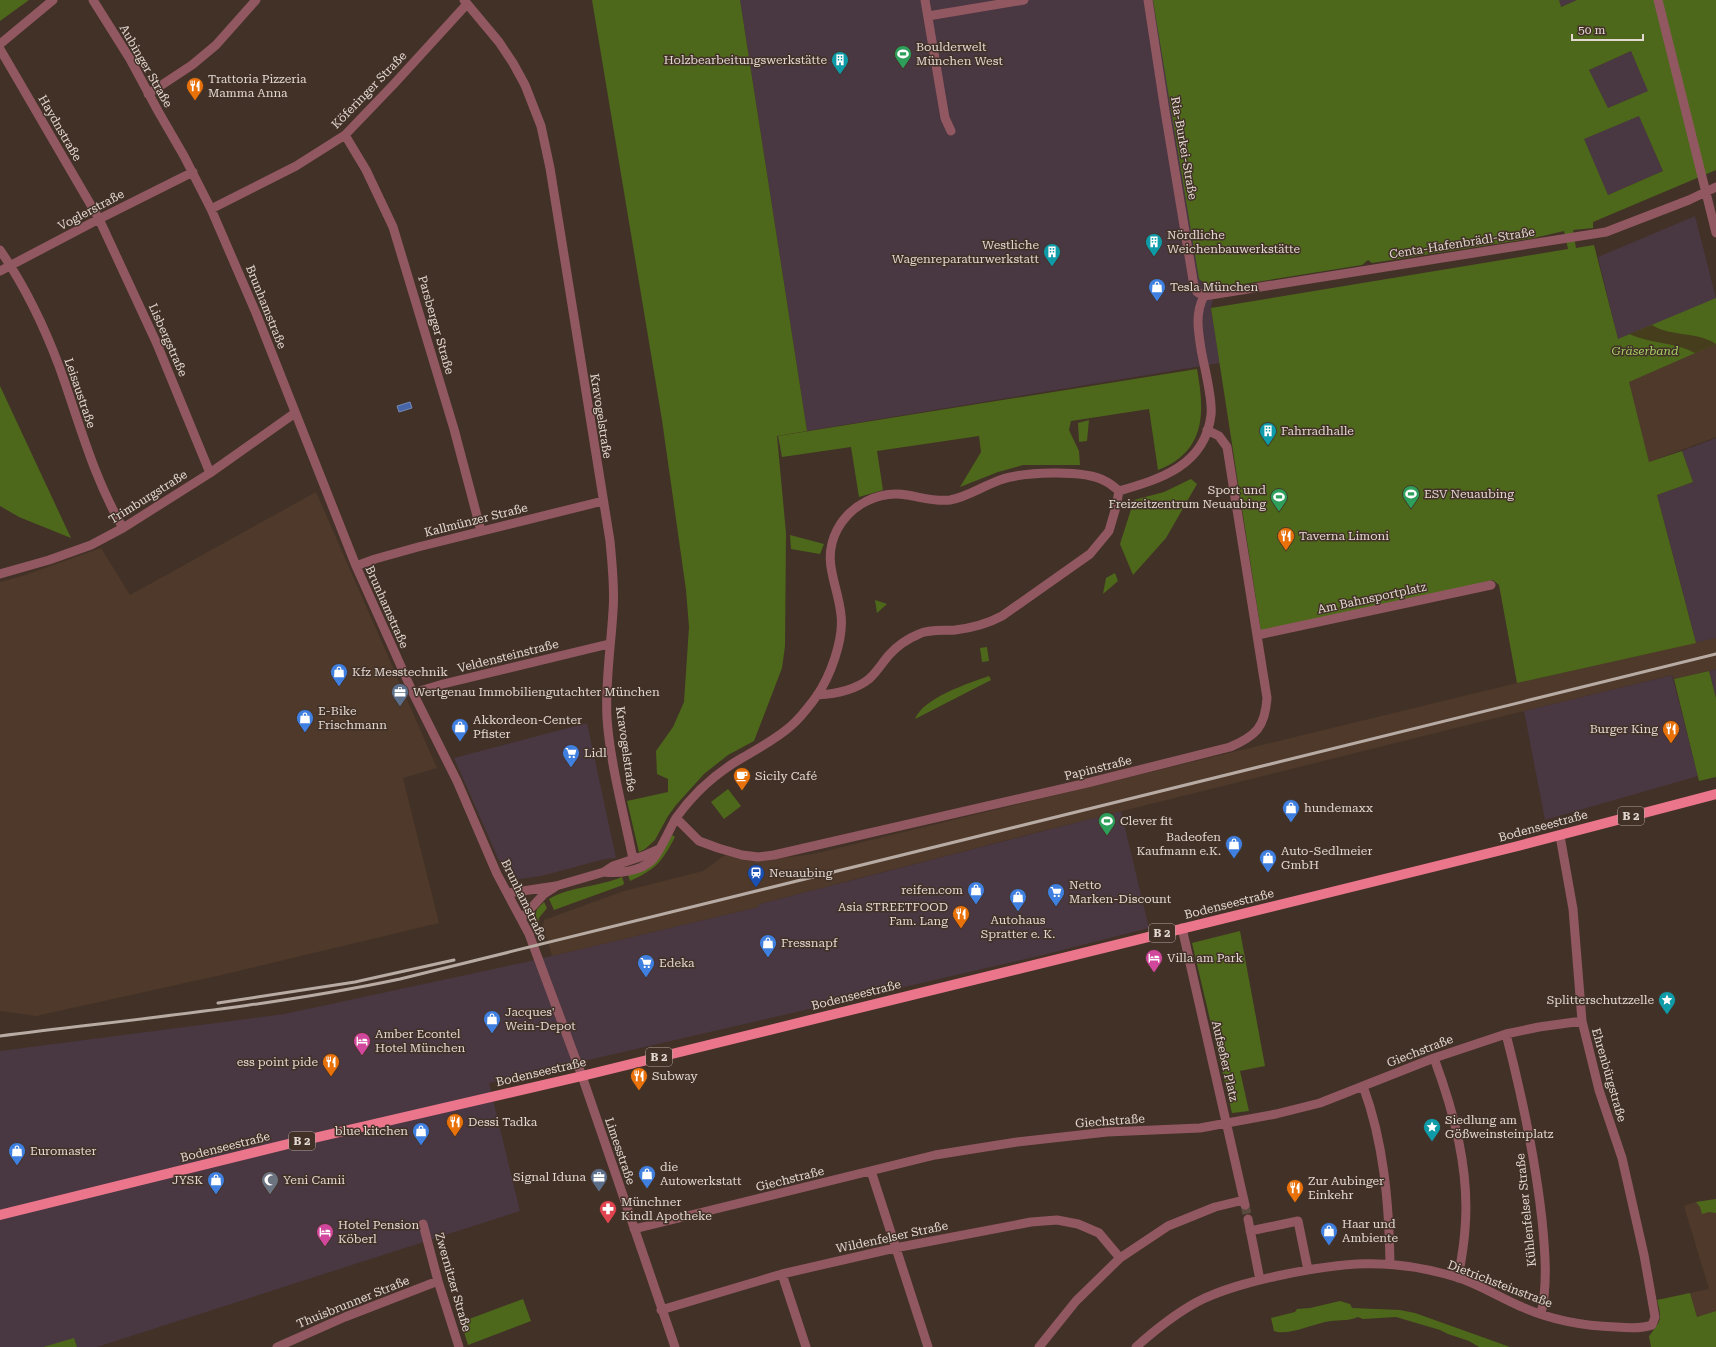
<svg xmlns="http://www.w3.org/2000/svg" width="1716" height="1347" font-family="'Roboto Serif',serif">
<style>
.commercial{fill:#493741}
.built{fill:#4f392a}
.green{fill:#4d681a;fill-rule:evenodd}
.sand{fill:#453d1c}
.water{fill:#4666a9;stroke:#7588b5}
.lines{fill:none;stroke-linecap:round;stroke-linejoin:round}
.minor-tunnel{stroke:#5a4a40;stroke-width:9;stroke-dasharray:9 4.5;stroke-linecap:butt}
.minor{stroke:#925861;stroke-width:9}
.major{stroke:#eb768c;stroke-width:10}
.rail{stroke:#b7aba4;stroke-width:3}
.labels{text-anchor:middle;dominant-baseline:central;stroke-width:3;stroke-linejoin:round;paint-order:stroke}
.shield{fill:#423127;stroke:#b2a59e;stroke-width:1}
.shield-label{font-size:11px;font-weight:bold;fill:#e2d7d1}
.poi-label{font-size:12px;fill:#e2d7d1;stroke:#423127;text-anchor:start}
.street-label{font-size:12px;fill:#e2d7d1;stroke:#423127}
.park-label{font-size:12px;font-style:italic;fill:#a5ce65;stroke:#423127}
</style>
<rect width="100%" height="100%" fill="#423127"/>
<path class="commercial" d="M740,0H1170L1217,284L1211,308L1220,363L807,431Z
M1559,0H1577L1560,7Z
M1631,51L1649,91L1608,108L1589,70Z
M1639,115L1663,171L1608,195L1583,139Z
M1695,216L1716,298L1628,382L1598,257Z
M1716,438V638L1696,643L1657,495L1693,482L1682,451Z
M1716,669V698L1709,671Z
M1672,675L1698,776L1545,820L1524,711Z
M587,723L616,858L605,859L541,876L513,880L504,872L454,758Z
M1121,811L1149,928L1043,955L489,1083L520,1211L97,1347H77L74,1339L43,1347H0V1051L284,1014L326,1005L526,962L758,907L759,904Z"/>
<path class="built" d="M1716,344V437L1649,462L1628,382Z
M316,492L437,768L403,778L439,923L226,974L36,1016L0,1011V582L25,575L101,548L130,595Z
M1716,638V669L1674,679L1672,675L1524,711L1042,831L759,904L758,907L552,956L543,926L544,920L624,891L703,871L725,855L758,861L813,854L1517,683Z
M1716,1199V1311L1697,1317L1690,1293L1709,1289L1684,1206L1696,1202Z"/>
<path class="green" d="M0,0H29L0,21Z
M592,0H740L807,431L777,436L786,533L785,646L782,668L754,741L728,755L704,774L676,805L668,816L655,840L645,849L639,852L627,801L668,792V779L657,774L656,751L673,727L684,702L689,627L686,590L662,420Z
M1153,0H1559L1561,7L1577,0H1716V170L1593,222V228L1573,230L1576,248L1594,245L1618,339L1716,298V344L1629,382L1649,462L1682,451L1693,482L1657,495L1696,643L1517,683L1499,585L1493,580L1262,638L1211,308L1568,249L1564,231L1534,238L1372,263L1368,260L1362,265L1212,289L1199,279ZM1631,51L1648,91L1608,108L1589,70ZM1639,116L1663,171L1608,195L1584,139Z
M1197,369C1205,413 1206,451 1158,470L1149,409L1071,421L1069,430L1079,451L1080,465H1023L998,472L960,487L981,452L979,436L877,451L883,490L859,497L851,447L782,457L778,436Z
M0,386L71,538L19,517L0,506Z
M1089,420L1087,441L1079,442L1078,423Z
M1191,479L1197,484L1166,538L1133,575L1120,544L1134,500L1164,492Z
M790,535L824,544L820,554L791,549Z
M1115,573L1118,581L1103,594L1106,578Z
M875,600L887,604L877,613Z
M987,647L989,661L982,662L980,648Z
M1709,671L1716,698V777L1699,781L1674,679Z
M989,676L991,680L915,719C923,698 969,683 989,676Z
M728,789L741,806L724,819L711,802Z
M672,835L675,837C662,862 656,869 630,881L628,875C657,864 657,862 672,835Z
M622,877L624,883L623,885L554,910L549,899C571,886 598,887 622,877Z
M544,902L547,908L539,918L538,923L533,924L537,909Z
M1240,931L1265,1066L1240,1071L1249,1111L1232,1113L1192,943Z
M1716,1199V1213L1709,1212L1702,1214L1700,1207L1696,1202Z
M1690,1293L1697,1317L1716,1311V1347H1651L1649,1336C1662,1319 1662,1320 1657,1300Z
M523,1299L531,1321L468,1345L461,1322Z
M1340,1301L1350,1304L1352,1308L1400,1310L1415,1313L1510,1347H1479L1469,1341L1448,1334L1440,1330L1396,1317L1363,1319L1358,1317C1347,1322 1336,1319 1325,1322C1311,1325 1287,1336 1274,1331L1271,1318L1295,1312L1297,1309L1310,1308Z
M74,1338L77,1347H43Z"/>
<path class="sand" d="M1652,325C1670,337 1697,331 1716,344L1695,353C1675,342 1652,344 1629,334Z"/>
<path class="water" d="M410,402L412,408L399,412L397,406Z"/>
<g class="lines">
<path class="minor-tunnel" d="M1245,1205L1248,1219"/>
<path class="minor" d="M93,0L130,59L158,111L184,156L211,209L256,313L356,566L413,693L457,781L497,874L529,934L582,1076L675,1347
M464,0L499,42L513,63L525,85L541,126L550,168L610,541C612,564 615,588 613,611C611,646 605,683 607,718C610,763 624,814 633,859
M925,0L945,118L951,131
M1148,0L1165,111L1194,286L1197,292L1204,296
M1658,0L1716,233
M928,16L1024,0
M0,44L53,0
M0,49L99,219L157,344L210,473
M148,94L192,65L216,45L256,0
M345,135L366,170L393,227L454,429L481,531
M211,209L296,166L345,135L393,85L467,4
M0,250C24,285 44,326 59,366C79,421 93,477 123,528
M0,271L99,219L193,172
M1204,296L1606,232L1689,200L1716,187
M1119,491C1160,479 1205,466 1211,415C1213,398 1204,367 1201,349C1198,330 1195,313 1204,296
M356,566L375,559L418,547L603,501
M0,574L49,560L91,545L123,528L210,473L295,413
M1258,635L1491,585
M413,693L443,684L609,644
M817,695C835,694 854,691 869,679C877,672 882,663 889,655C897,646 907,639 919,634C930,629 943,631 955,630C972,628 987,624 1002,616L1090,554L1109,531L1116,507L1119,491
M676,818C693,794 716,773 742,758C759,748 778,738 792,725C801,717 809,706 816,697C830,677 844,640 841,615C838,584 821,561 837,530C850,505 879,490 907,495C920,497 936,502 950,500C967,497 983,486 1000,480C1022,472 1084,469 1105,481C1110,483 1114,487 1119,491
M604,872C619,874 641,871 652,860C659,854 670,828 676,818L699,841L718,848L742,855L758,857L774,855L1087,783L1230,747C1256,736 1265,727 1267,698L1227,447L1219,436L1207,430
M509,893L556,886L604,872L613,866L643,856L659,849
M521,919L544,894L555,887
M1182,928L1245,1205
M1506,1034C1522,1096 1535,1157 1542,1220C1545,1250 1548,1284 1541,1314
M1434,1058C1454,1112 1470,1171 1465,1229C1464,1246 1461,1262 1458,1278
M1363,1086C1384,1143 1389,1203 1390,1264
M871,1171L928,1347
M1248,1219L1260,1280
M423,1224L438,1281L459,1347
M634,1229L935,1155L1017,1142L1107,1132L1200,1128L1276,1114L1320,1103L1434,1058L1506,1034L1539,1027L1582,1021
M1250,1231L1298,1221L1308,1270
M782,1274L806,1347
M661,1310L782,1274L895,1248L1031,1222L1057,1220L1078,1224L1099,1233L1120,1258
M277,1347L345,1317L438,1281
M1039,1347L1076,1301L1120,1258L1168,1226L1215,1207L1244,1200
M1136,1347C1155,1330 1175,1314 1197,1302C1222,1289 1250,1282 1277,1276C1342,1262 1391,1257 1456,1277C1479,1284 1500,1298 1522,1307C1551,1320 1585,1326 1616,1327C1627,1328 1642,1329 1652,1325L1655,1317L1644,1255L1622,1158L1599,1090L1582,1021L1573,909L1560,836"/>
<path class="major" d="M0,1215L288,1144L582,1076L1295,901L1518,846L1716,794"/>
<path class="rail" d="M218,1003L355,982L454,960
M0,1036C134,1019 268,1007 400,979L1716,654"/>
</g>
<defs>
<symbol id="stadium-pin" viewBox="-11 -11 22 30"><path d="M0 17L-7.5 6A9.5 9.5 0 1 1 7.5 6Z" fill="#2e9e5b" stroke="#423127"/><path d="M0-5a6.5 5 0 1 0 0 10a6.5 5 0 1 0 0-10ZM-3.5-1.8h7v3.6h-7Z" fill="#fff"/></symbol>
<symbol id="building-pin" viewBox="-11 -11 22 30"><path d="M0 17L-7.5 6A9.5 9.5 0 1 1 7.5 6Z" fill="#0f9aa8" stroke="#423127"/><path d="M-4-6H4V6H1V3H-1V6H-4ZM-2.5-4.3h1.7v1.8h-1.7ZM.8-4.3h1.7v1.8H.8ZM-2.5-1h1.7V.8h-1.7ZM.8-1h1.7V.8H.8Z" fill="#fff"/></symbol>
<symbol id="restaurant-pin" viewBox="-11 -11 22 30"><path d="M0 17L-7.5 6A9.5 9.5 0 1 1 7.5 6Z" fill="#e8710a" stroke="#423127"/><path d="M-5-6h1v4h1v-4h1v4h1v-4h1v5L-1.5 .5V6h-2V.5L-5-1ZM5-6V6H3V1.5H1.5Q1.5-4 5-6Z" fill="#fff"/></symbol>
<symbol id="shop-pin" viewBox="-11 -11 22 30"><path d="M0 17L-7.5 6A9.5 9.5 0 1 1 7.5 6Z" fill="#3f7fe0" stroke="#423127"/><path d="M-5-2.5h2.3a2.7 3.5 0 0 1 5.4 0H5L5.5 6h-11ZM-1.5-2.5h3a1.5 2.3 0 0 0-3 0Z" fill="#fff"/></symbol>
<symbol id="office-pin" viewBox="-11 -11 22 30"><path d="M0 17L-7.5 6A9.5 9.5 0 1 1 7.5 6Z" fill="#5c6f8a" stroke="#423127"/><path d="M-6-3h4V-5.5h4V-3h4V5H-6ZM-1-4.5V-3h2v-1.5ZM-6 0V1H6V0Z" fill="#fff"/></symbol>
<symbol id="supermarket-pin" viewBox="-11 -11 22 30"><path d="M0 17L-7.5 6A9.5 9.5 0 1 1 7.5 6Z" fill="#3f7fe0" stroke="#423127"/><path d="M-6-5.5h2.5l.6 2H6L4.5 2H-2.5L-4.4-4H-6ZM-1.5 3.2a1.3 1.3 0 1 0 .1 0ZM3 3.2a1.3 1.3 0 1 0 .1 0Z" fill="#fff"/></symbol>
<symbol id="cafe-pin" viewBox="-11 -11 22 30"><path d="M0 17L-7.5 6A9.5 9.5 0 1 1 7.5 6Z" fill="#e8710a" stroke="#423127"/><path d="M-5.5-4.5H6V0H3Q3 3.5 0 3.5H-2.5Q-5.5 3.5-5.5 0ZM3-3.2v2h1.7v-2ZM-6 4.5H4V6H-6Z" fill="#fff"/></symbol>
<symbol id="station-pin" viewBox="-11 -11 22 30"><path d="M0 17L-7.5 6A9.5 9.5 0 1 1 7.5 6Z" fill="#1a4fb4" stroke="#423127"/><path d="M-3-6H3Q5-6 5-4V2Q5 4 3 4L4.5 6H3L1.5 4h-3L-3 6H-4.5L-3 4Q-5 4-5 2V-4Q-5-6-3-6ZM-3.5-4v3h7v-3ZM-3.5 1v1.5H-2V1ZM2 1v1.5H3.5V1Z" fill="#fff"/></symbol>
<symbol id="hotel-pin" viewBox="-11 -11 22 30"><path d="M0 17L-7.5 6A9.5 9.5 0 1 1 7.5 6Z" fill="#d1479c" stroke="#423127"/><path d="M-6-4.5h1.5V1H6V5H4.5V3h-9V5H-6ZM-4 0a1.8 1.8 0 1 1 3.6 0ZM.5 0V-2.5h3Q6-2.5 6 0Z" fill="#fff"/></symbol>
<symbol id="sight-pin" viewBox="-11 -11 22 30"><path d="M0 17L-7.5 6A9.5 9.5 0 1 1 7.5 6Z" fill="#0f9aa8" stroke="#423127"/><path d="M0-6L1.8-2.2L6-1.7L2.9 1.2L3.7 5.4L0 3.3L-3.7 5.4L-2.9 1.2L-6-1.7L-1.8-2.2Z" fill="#fff"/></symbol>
<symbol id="mosque-pin" viewBox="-11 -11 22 30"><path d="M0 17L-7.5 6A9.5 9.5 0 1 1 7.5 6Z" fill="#6b7280" stroke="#423127"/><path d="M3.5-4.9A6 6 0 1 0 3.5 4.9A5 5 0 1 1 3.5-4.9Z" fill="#fff"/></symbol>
<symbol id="pharmacy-pin" viewBox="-11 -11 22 30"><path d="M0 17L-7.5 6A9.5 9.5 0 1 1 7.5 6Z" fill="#e0444e" stroke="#423127"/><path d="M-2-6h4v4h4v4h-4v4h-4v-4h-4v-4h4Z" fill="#fff"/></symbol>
</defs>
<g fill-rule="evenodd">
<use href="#stadium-pin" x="893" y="44" width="20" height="27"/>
<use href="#building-pin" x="830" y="50" width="20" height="27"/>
<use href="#restaurant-pin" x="185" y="76" width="20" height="27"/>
<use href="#building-pin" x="1144" y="232" width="20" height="27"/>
<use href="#building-pin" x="1042" y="242" width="20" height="27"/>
<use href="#shop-pin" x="1147" y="277" width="20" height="27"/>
<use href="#building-pin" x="1258" y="421" width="20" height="27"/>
<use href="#stadium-pin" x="1401" y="484" width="20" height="27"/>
<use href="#stadium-pin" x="1269" y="487" width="20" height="27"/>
<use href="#restaurant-pin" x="1276" y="526" width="20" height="27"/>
<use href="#shop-pin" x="329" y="662" width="20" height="27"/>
<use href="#office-pin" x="390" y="682" width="20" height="27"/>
<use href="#shop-pin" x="295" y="708" width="20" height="27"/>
<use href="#shop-pin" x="450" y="717" width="20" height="27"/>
<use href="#restaurant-pin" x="1661" y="719" width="20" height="27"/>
<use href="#supermarket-pin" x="561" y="743" width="20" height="27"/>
<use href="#cafe-pin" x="732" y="766" width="20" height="27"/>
<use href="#shop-pin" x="1281" y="798" width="20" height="27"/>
<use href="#stadium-pin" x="1097" y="811" width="20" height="27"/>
<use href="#shop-pin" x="1224" y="834" width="20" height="27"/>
<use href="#shop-pin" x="1258" y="848" width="20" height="27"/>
<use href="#station-pin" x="746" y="863" width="20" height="27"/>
<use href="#shop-pin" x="966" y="880" width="20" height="27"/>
<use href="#supermarket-pin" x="1046" y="882" width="20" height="27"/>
<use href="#shop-pin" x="1008" y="887" width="20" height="27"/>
<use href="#restaurant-pin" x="951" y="904" width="20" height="27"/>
<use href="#shop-pin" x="758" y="933" width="20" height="27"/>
<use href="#hotel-pin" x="1144" y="948" width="20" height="27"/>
<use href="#supermarket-pin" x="636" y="953" width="20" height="27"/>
<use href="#sight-pin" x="1657" y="990" width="20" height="27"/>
<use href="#shop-pin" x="482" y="1009" width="20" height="27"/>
<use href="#hotel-pin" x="352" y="1031" width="20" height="27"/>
<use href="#restaurant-pin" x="321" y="1052" width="20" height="27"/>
<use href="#restaurant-pin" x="629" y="1066" width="20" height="27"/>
<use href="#restaurant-pin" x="445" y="1112" width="20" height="27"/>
<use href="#sight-pin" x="1422" y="1117" width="20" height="27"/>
<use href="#shop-pin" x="411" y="1121" width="20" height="27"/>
<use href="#shop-pin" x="7" y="1141" width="20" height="27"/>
<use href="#shop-pin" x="637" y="1164" width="20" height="27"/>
<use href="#office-pin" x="589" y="1167" width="20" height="27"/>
<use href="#shop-pin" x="206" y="1170" width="20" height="27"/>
<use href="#mosque-pin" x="260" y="1170" width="20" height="27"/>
<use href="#restaurant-pin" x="1285" y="1178" width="20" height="27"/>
<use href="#pharmacy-pin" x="598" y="1199" width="20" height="27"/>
<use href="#shop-pin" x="1319" y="1221" width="20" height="27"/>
<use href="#hotel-pin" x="315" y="1222" width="20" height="27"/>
</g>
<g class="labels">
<g class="shield">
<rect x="1618" y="807" width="26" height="18" rx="3"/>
<rect x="1149" y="924" width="26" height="18" rx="3"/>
<rect x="646" y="1048" width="26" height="18" rx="3"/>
<rect x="289" y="1132" width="26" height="18" rx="3"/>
</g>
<g class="shield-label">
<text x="1631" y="816">B 2</text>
<text x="1162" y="933">B 2</text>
<text x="659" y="1057">B 2</text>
<text x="302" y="1141">B 2</text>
</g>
<g class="poi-label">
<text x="916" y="47">Boulderwelt<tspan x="916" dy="14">München West</tspan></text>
<text x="827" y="60" text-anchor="end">Holzbearbeitungswerkstätte</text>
<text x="208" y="79">Trattoria Pizzeria<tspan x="208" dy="14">Mamma Anna</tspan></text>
<text x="1167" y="235">Nördliche<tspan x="1167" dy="14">Weichenbauwerkstätte</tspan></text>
<text x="1039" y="245" text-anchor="end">Westliche<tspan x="1039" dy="14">Wagenreparaturwerkstatt</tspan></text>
<text x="1170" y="287">Tesla München</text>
<text x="1281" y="431">Fahrradhalle</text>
<text x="1266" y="490" text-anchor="end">Sport und<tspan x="1266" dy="14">Freizeitzentrum Neuaubing</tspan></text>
<text x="1424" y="494">ESV Neuaubing</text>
<text x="1299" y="536">Taverna Limoni</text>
<text x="352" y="672">Kfz Messtechnik</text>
<text x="413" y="692">Wertgenau Immobiliengutachter München</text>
<text x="318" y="711">E-Bike<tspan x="318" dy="14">Frischmann</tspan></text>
<text x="473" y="720">Akkordeon-Center<tspan x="473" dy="14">Pfister</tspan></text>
<text x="1658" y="729" text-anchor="end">Burger King</text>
<text x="584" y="753">Lidl</text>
<text x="755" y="776">Sicily Café</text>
<text x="1304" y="808">hundemaxx</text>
<text x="1120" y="821">Clever fit</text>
<text x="1221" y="837" text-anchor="end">Badeofen<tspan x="1221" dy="14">Kaufmann e.K.</tspan></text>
<text x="1281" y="851">Auto-Sedlmeier<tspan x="1281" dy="14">GmbH</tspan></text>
<text x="769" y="873">Neuaubing</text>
<text x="1069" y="885">Netto<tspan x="1069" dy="14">Marken-Discount</tspan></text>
<text x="963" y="890" text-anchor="end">reifen.com</text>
<text x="948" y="907" text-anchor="end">Asia STREETFOOD<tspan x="948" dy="14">Fam. Lang</tspan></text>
<text x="1018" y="920" text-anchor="middle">Autohaus<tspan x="1018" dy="14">Spratter e. K.</tspan></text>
<text x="781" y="943">Fressnapf</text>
<text x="1167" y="958">Villa am Park</text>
<text x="659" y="963">Edeka</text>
<text x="1654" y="1000" text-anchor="end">Splitterschutzzelle</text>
<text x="505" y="1012">Jacques'<tspan x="505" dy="14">Wein-Depot</tspan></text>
<text x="375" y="1034">Amber Econtel<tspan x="375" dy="14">Hotel München</tspan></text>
<text x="318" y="1062" text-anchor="end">ess point pide</text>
<text x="652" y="1076">Subway</text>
<text x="1445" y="1120">Siedlung am<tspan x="1445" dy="14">Gößweinsteinplatz</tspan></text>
<text x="468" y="1122">Dessi Tadka</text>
<text x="408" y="1131" text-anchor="end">blue kitchen</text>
<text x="30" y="1151">Euromaster</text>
<text x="660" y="1167">die<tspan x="660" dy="14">Autowerkstatt</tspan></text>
<text x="586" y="1177" text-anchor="end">Signal Iduna</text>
<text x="203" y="1180" text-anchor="end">JYSK</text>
<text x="283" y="1180">Yeni Camii</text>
<text x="1308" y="1181">Zur Aubinger<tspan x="1308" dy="14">Einkehr</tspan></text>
<text x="621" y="1202">Münchner<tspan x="621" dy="14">Kindl Apotheke</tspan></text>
<text x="1342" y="1224">Haar und<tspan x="1342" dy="14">Ambiente</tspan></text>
<text x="338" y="1225">Hotel Pension<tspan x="338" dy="14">Köberl</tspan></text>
</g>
<g class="street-label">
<text transform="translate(146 66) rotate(60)">Aubinger Straße</text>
<text transform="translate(369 90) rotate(-46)">Köferinger Straße</text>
<text transform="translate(60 128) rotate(60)">Haydnstraße</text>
<text transform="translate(1184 148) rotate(80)">Ria-Burkei-Straße</text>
<text transform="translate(91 210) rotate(-28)">Voglerstraße</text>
<text transform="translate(1462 243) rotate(-9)">Centa-Hafenbrädl-Straße</text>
<text transform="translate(266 307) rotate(68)">Brunhamstraße</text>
<text transform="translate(436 325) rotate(74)">Parsberger Straße</text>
<text transform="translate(168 340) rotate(66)">Lisbergstraße</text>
<text transform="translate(80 393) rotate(71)">Leisaustraße</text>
<text transform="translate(601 416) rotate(81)">Kravogelstraße</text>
<text transform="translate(148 497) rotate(-32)">Trimburgstraße</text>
<text transform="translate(476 520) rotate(-14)">Kallmünzer Straße</text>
<text transform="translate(1372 598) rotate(-12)">Am Bahnsportplatz</text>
<text transform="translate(387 607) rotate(66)">Brunhamstraße</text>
<text transform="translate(508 656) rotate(-14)">Veldensteinstraße</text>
<text transform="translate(626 749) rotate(82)">Kravogelstraße</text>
<text transform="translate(1098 768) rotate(-14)">Papinstraße</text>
<text transform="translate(1543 826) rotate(-15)">Bodenseestraße</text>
<text transform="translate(524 900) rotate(64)">Brunhamstraße</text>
<text transform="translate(1229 904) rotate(-14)">Bodenseestraße</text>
<text transform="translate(856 995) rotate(-14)">Bodenseestraße</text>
<text transform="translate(1420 1051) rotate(-21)">Giechstraße</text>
<text transform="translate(1225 1061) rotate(77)">Aufseßer Platz</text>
<text transform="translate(541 1072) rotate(-13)">Bodenseestraße</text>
<text transform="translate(1609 1075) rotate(74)">Ehrenbürgstraße</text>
<text transform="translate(1110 1121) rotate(-4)">Giechstraße</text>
<text transform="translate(225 1147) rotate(-14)">Bodenseestraße</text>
<text transform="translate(620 1151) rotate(71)">Limesstraße</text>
<text transform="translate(790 1179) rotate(-14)">Giechstraße</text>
<text transform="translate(1526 1210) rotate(-96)">Kühlenfelser Straße</text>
<text transform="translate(892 1237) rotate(-12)">Wildenfelser Straße</text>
<text transform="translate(453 1282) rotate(74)">Zwernitzer Straße</text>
<text transform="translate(1500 1284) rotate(21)">Dietrichsteinstraße</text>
<text transform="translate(353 1302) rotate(-22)">Thuisbrunner Straße</text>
</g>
<g class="park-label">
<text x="1645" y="351">Gräserband</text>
</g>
</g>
<path d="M1572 34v6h71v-6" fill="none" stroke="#e2d7d1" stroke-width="2"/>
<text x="1578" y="34" font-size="12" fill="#e2d7d1" stroke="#423127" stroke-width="3" paint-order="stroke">50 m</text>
</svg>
